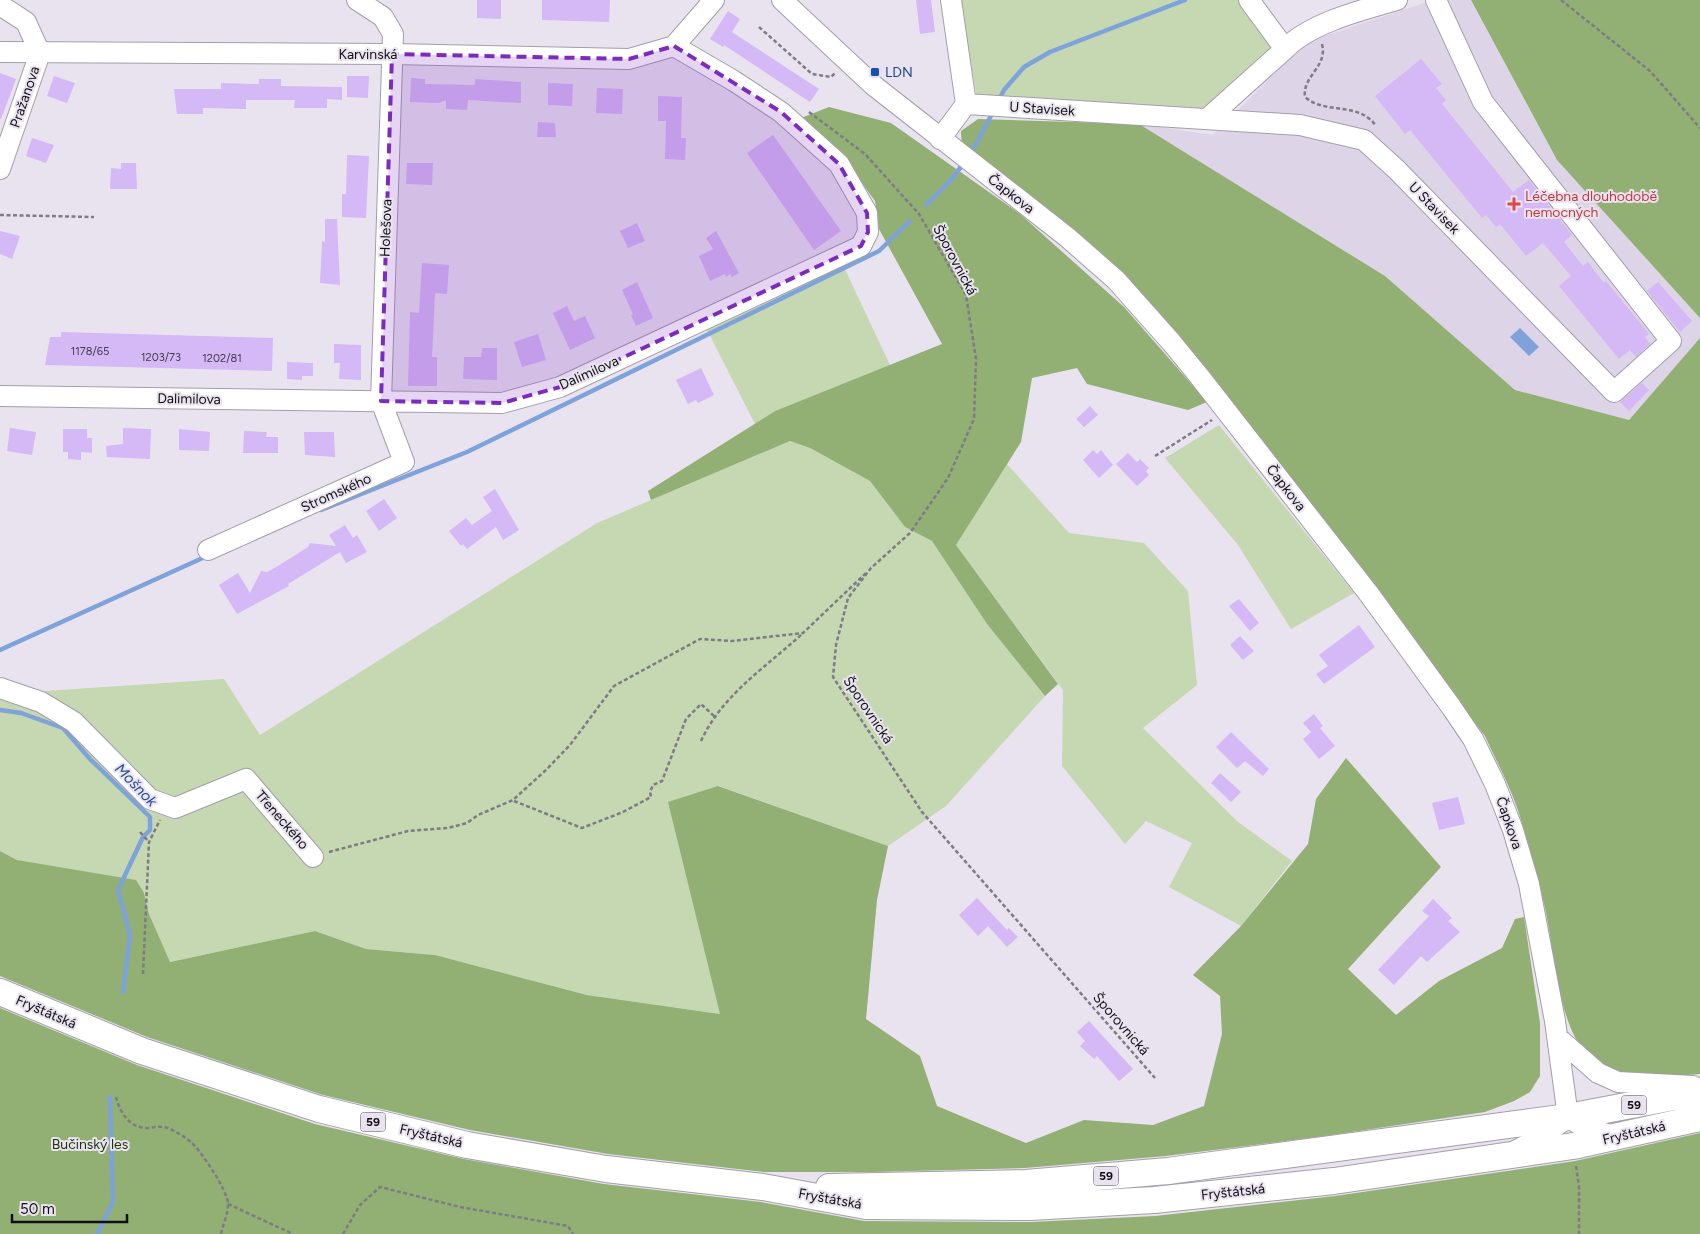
<svg xmlns="http://www.w3.org/2000/svg" width="1700" height="1234" font-family="Figtree,sans-serif">
<style>
.built{fill:#ddd4e8}
.green{fill:#c5d8b2}
.forest{fill:#92b073}
.water{fill:#7ea2da}
.lines{fill:none;stroke-linecap:round;stroke-linejoin:round}
.stream{stroke:#7ea2da;stroke-width:4.5}
.building{fill:#d5b8f6}
.minor-casing{stroke:#a39eaa;stroke-width:22}
.major-casing{stroke:#a39eaa;stroke-width:28}
.path{stroke:#7f7b84;stroke-width:2.5;stroke-dasharray:4 2.5;stroke-linecap:butt}
.minor{stroke:#fff;stroke-width:20}
.major{stroke:#fff;stroke-width:26}
.marked{fill:#7b2cbf;fill-opacity:0.2;stroke:#7b2cbf;stroke-width:4;stroke-dasharray:10 6;stroke-linejoin:round}
.transit-dot{fill:#1a4fb4;stroke:#e9e3f0;stroke-width:2}
.health-dot{fill:#e0444e;stroke:#e9e3f0;stroke-width:2}
.labels{text-anchor:middle;dominant-baseline:central;stroke-width:4;stroke-linejoin:round;paint-order:stroke}
.number-label{font-size:11px;fill:#42394c}
.shield{fill:#e9e3f0;stroke:#524f55;stroke-width:1}
.shield-label{font-size:12px;font-weight:bold;fill:#110f13}
.street-label{font-size:14px;fill:#110f13;stroke:#e9e3f0}
.transit-label{font-size:14px;fill:#164399;stroke:#e9e3f0;text-anchor:start}
.health-label{font-size:14px;fill:#be3a42;stroke:#e9e3f0;text-anchor:start}
.park-label{font-size:14px;fill:#1e3103;stroke:#e9e3f0}
.water-label{font-size:15px;font-style:italic;fill:#224f92;stroke:#e9e3f0}
</style>
<rect width="100%" height="100%" fill="#e9e3f0"/>
<path class="built" d="M1433,0H1471L1557,160L1700,318V338L1629,420L1515,390L1385,276L1139,124L1213,135L1306,42Z"/>
<path class="green" d="M960,0H1240L1274,46L1204,112L977,98Z
M842,263L890,365L775,411L755,424L706,328Z
M1219,425L1354,593L1291,629L1238,545L1165,458Z
M790,441L810,448L870,481L905,527L932,541L987,624L1045,696L946,806L888,846L719,786L721,1014L587,995L435,955L366,949L315,931L169,962L149,914L144,893L17,860L0,851V694L224,679L260,735L597,523Z
M1006,463L1069,533L1144,543L1188,591L1197,685L1143,728L1238,822L1292,861L1241,926L1169,887L1192,843L1146,821L1125,844L1062,766L1063,690L956,545Z"/>
<path class="forest" d="M1471,0H1700V318L1557,160Z
M829,107L891,123L1020,214L1124,307L1207,402L1188,410L1087,384L1077,368L1032,378L1021,442L956,545L1058,684L1045,696L987,624L932,541L905,527L870,481L810,448L790,441L651,500L648,491L775,411L942,344L879,229L875,201L840,153L801,118Z
M978,119L1139,124L1385,276L1515,390L1629,420L1700,338V1074C1661,1077 1620,1085 1588,1055C1558,1027 1554,948 1545,908C1538,878 1530,849 1521,820C1513,791 1497,763 1485,736L1158,311L1076,231L962,148L961,131Z
M1346,758L1441,867L1348,969L1396,1015L1439,981L1502,948L1515,919L1524,917L1540,1023V1076L1530,1092L1514,1101L1485,1112L1325,1136L1166,1156L1025,1168L872,1172H764L608,1154L470,1130L323,1095L147,1037L0,976V851L17,860L136,880L144,893L149,914L170,962L315,931L366,949L435,955L587,995L720,1014L668,802L718,786L888,846L877,900L866,1019L920,1056L937,1106L1026,1143L1084,1120L1153,1125L1204,1106L1222,1034L1220,996L1193,975L1241,926L1308,844L1316,799Z
M0,1008L137,1065L315,1124L464,1159L604,1184L761,1202L864,1221L1031,1222L1155,1216L1335,1196L1575,1161L1700,1133V1234H0Z"/>
<path class="water" d="M1520,328L1539,347L1529,356L1510,337Z"/>
<g class="lines">
<path class="stream" d="M999,100L1004,90L1024,67L1050,52L1185,0
M970,155L993,112
M926,205L949,182L964,163
M321,510L467,452L879,251L910,221
M0,650L207,556
M0,710L21,713L63,728L90,759L150,817V830L143,837L118,890L130,935L123,992
M97,1234L113,1202L110,1097"/>
</g>
<path class="building" d="M477,0H501V19L477,18Z
M542,0H610L609,22L542,20Z
M916,0H931L935,32L920,34Z
M728,11L740,19L732,32L819,89L810,102L724,45L723,47L710,39Z
M1421,59L1442,84L1436,88L1446,100L1442,104L1513,192L1529,180L1572,235L1564,242L1583,266L1588,262L1604,283L1606,281L1649,334L1645,337L1650,344L1636,357L1630,350L1619,359L1559,286L1571,276L1543,243L1526,256L1500,224L1496,227L1486,215L1482,218L1410,130L1405,134L1375,96Z
M0,73L16,79L1,119H0Z
M54,76L75,83L67,103L47,96Z
M347,76H369L368,98L347,97Z
M411,78L425,79V84L475,85V79L521,82V103L468,100L467,110L446,109V100L439,103L410,102Z
M259,79H281V86L342,87V100L327,99V108H294L295,100H246V109L203,108V114H177L174,89H221V83L259,84Z
M548,83L573,84L572,106L548,105Z
M597,88L623,89L622,114L596,113Z
M658,96L682,97L681,138H686L685,160L665,159L666,121H658Z
M538,122L555,123L556,137H537Z
M773,135L841,231L814,250L747,153Z
M32,138L54,145L46,163L26,156Z
M347,155L369,156L366,218L342,217V194H346Z
M121,163H136L137,189H110L111,168L121,169Z
M407,163H433L432,185L406,184Z
M325,219H337L340,285L320,283L322,241L325,242Z
M637,223L645,241L628,248L620,231Z
M0,231L20,236L12,259L0,254Z
M716,231L739,273L732,277L730,274L726,277L725,274L710,281L699,256L713,249L706,238Z
M422,263L449,265L447,294L435,293L432,357H437V386H408L410,312L419,313Z
M637,282L653,318L636,326L631,315L633,314L622,290Z
M1658,282L1692,321L1680,332L1647,291Z
M567,306L574,321L585,316L595,338L570,350L553,313Z
M61,332L273,338L272,371L45,365L50,337H61Z
M538,334L546,360L522,367L514,342Z
M334,344L361,345V380L339,379L340,363H334Z
M482,348H497V380L463,379L464,357H481Z
M287,362L313,363V376H302V380L287,379Z
M701,368L714,395L698,403L696,400L688,404L676,380Z
M1642,383L1649,390L1629,411L1620,402Z
M1090,406L1098,415L1084,427L1076,419Z
M10,428L36,432L32,455L7,451Z
M123,428L151,429L150,459L107,457L106,446L123,444Z
M63,429H87V438H92V453L81,452V460L68,459V452H63Z
M179,429L210,432L209,451L179,450Z
M244,431L267,432L266,437H278V453H243Z
M304,432H334L335,457L305,455Z
M1093,450L1097,454L1101,450L1113,465L1099,478L1083,460Z
M1128,453L1137,462L1140,459L1149,468L1146,471L1149,475L1137,486L1116,464Z
M495,489L519,530L503,540L496,527L467,549L463,544L461,546L449,531L466,518L472,525L492,511L483,497Z
M384,499L397,518L379,531L366,511Z
M345,525L353,538L357,535L367,552L346,563L340,552L288,584L289,586L237,614L219,585L238,573L250,593L261,571L267,572L278,566L308,547L310,543L336,546L329,535Z
M1239,599L1259,623L1250,631L1229,606Z
M1359,625L1375,647L1324,684L1316,674L1328,666L1319,655Z
M1240,636L1254,651L1243,660L1230,645Z
M1314,714L1323,726L1320,728L1335,746L1319,759L1303,739L1311,732L1303,723Z
M1231,732L1269,769L1263,776L1245,761L1237,768L1216,747Z
M1220,773L1241,792L1231,802L1211,783Z
M1458,797L1465,824L1439,830L1432,803Z
M977,898L1007,930L1009,928L1018,937L1007,947L988,926L978,936L959,915Z
M1433,899L1452,918L1448,921L1460,932L1427,962L1421,956L1394,985L1378,970L1429,916L1422,911Z
M1089,1021L1133,1069L1119,1081L1097,1056L1094,1059L1080,1046L1085,1041L1077,1032Z"/>
<g class="lines">
<defs>
<path id="minor" d="M782,0L873,85L1067,237L1116,280L1172,343L1199,376L1369,594L1452,708L1473,739L1495,784L1513,830L1529,884L1555,1021L1568,1117L1582,1126L1616,1137
M0,5L26,22L40,53
M1285,49C1310,23 1362,10 1397,0
M0,52L392,54L629,59L674,46L714,0
M966,104L1300,125L1364,140L1396,169L1614,392L1671,341L1483,102L1436,0
M1207,119L1285,49L1249,0
M940,139L966,104L951,0
M0,169L40,53
M0,396L502,403L560,387L861,246L868,232L867,213L839,164L781,112L734,81L674,46
M208,550L404,462L381,401L393,34L383,17L357,0
M0,688L41,702L74,722L150,799L175,808L246,779L313,857
M1557,1037L1598,1073L1618,1082L1693,1086
M1515,1151L1543,1136L1568,1117"/>
<path id="major" d="M0,992L142,1051L319,1109L467,1145L606,1169L763,1187L866,1206L1030,1207L1154,1200L1334,1181L1573,1146L1700,1118
M829,1187L1026,1183L1168,1171L1568,1117L1700,1092"/>
</defs>
<use href="#minor" class="minor-casing"/>
<use href="#major" class="major-casing"/>
<path class="path" d="M1561,0L1650,71L1700,128
M759,27L812,74L831,77L835,73
M1322,44C1328,67 1302,76 1305,97C1325,115 1359,101 1376,126
M809,112L865,154L919,214L966,295L976,359L974,419L948,478L910,533L871,568L848,598L836,645L833,677L922,812L1155,1078
M0,215L94,217
M1155,456L1212,420
M701,741C722,695 766,667 802,634
M514,801L582,828L623,812L651,797L650,792L653,785L662,781L686,719L701,704L715,717
M140,832L149,842
M329,852L408,831L448,828L467,823L478,815L513,800L546,770L570,745L614,686L700,639L732,641L803,633L866,573
M143,974L149,842L160,820
M116,1097C120,1113 130,1129 149,1128C156,1127 161,1126 168,1128C175,1131 185,1137 191,1142C201,1151 228,1191 228,1204C228,1214 223,1225 221,1234
M1576,1166L1579,1186V1234
M228,1204L293,1234
M343,1234L360,1205L380,1187L460,1207L568,1226L573,1234"/>
<use href="#minor" class="minor"/>
<use href="#major" class="major"/>
</g>
<path class="marked" d="M674,46L781,112L839,164L867,213L868,232L861,246L560,387L502,403L381,401L392,54L629,59Z"/>
<rect class="transit-dot" x="870" y="67" width="10" height="10" rx="2.5"/>
<path class="health-dot" d="M1511.5 196.5h5v5h5v5h-5v5h-5v-5h-5v-5h5z"/>
<g class="labels">
<g class="number-label">
<text x="90" y="351">1178/65</text>
<text x="161" y="357">1203/73</text>
<text x="222" y="358">1202/81</text>
</g>
<g class="shield">
<rect x="1621.5" y="1095.5" width="25" height="19" rx="4"/>
<rect x="360.5" y="1112.5" width="25" height="19" rx="4"/>
<rect x="1093.5" y="1166.5" width="25" height="19" rx="4"/>
</g>
<g class="shield-label">
<text x="1634" y="1105">59</text>
<text x="373" y="1122">59</text>
<text x="1106" y="1176">59</text>
</g>
<g class="street-label">
<text x="368" y="54">Karvinská</text>
<text transform="translate(25 97) rotate(-71)">Pražanova</text>
<text transform="translate(1042 109) rotate(4)">U Stavisek</text>
<text transform="translate(1011 194) rotate(38)">Čapkova</text>
<text transform="translate(1434 208) rotate(46)">U Stavisek</text>
<text transform="translate(386 228) rotate(-88)">Holešova</text>
<text transform="translate(955 260) rotate(62)">Šporovnická</text>
<text transform="translate(589 373) rotate(-24)">Dalimilova</text>
<text transform="translate(189 399) rotate(1)">Dalimilova</text>
<text transform="translate(1286 488) rotate(52)">Čapkova</text>
<text transform="translate(336 493) rotate(-24)">Stromského</text>
<text transform="translate(868 710) rotate(56)">Šporovnická</text>
<text transform="translate(282 820) rotate(49)">Třeneckého</text>
<text transform="translate(1509 823) rotate(71)">Čapkova</text>
<text transform="translate(46 1012) rotate(23)">Fryštátská</text>
<text transform="translate(1121 1024) rotate(49)">Šporovnická</text>
<text transform="translate(1634 1133) rotate(-13)">Fryštátská</text>
<text transform="translate(431 1136) rotate(13)">Fryštátská</text>
<text transform="translate(1233 1192) rotate(-6)">Fryštátská</text>
<text transform="translate(830 1199) rotate(10)">Fryštátská</text>
</g>
<g class="transit-label">
<text x="885" y="72">LDN</text>
</g>
<g class="health-label">
<text x="1525" y="196">Léčebna dlouhodobě<tspan x="1525" dy="16">nemocných</tspan></text>
</g>
<g class="park-label">
<text x="90" y="1144">Bučinský les</text>
</g>
<g class="water-label">
<text transform="translate(136 785) rotate(46)">Mošnok</text>
</g>
</g>
<path d="M12 1214v8h115v-8" fill="none" stroke="#110f13" stroke-width="2.5"/>
<text x="20" y="1214" font-size="15" fill="#110f13" stroke="#e9e3f0" stroke-width="4" paint-order="stroke">50 m</text>
</svg>
